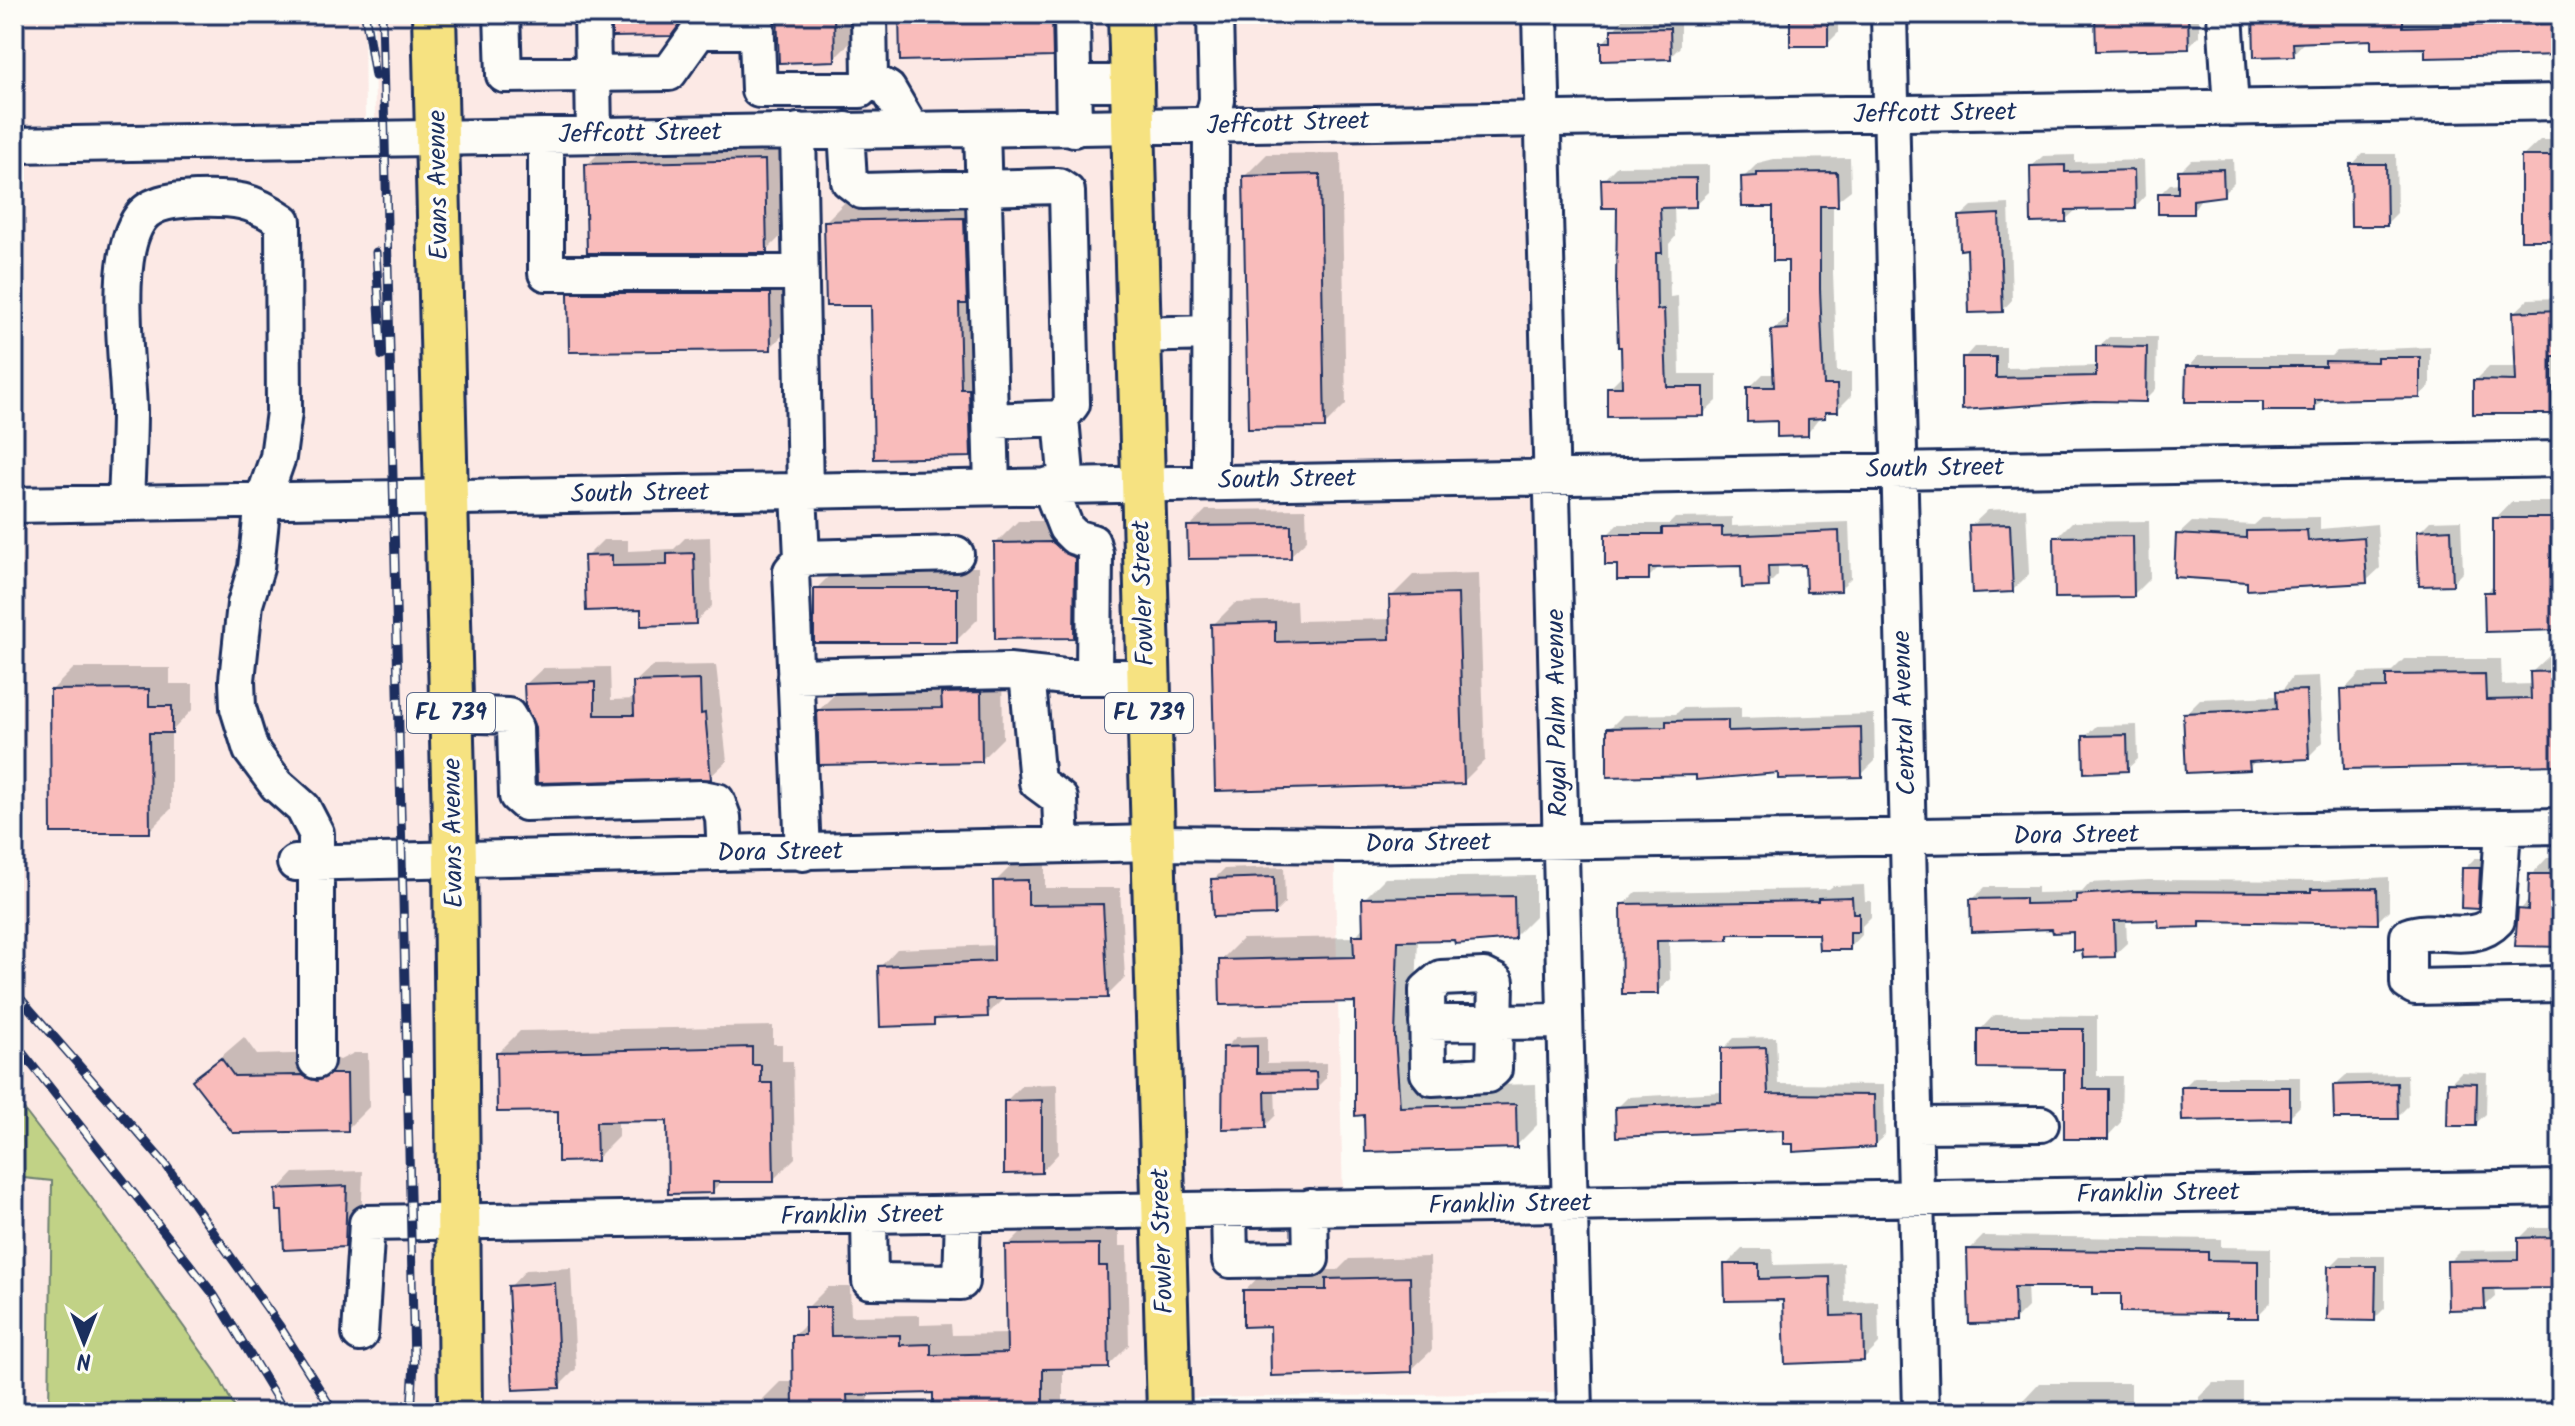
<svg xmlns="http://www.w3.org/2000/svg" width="2575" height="1426" font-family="Kalam,sans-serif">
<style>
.built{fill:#fce9e5}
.green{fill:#c1d286;stroke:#6e8072;stroke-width:2}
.shadow{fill:#0003}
.building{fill:#f9bcbb;stroke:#1b2f5e;stroke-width:2}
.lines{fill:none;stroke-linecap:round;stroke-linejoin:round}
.minor-casing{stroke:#1b2f5e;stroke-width:40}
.major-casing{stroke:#1b2f5e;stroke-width:48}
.minor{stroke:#fdfcf7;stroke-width:34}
.major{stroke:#f6e281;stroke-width:42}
.rail-casing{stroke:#1b2f5e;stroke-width:9}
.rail{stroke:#fdfcf7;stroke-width:6;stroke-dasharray:18;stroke-linecap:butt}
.labels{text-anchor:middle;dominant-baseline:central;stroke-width:7;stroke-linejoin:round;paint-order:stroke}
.shield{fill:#fdfcf7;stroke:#5f6c8c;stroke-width:2}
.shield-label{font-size:24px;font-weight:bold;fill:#1b2f5e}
.street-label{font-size:26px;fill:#1b2f5e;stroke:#fdfcf7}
</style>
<rect width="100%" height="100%" fill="#fdfcf7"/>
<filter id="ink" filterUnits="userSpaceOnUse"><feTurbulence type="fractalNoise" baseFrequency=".0125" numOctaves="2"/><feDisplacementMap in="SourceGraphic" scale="16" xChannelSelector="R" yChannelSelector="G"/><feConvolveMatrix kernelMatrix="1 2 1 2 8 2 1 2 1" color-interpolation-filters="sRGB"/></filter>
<g filter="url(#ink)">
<path class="built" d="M14,14H364L365,124L14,127Z
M374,14H422L447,1412H14V139L375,127Z
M447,14H1117L1156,1412H473Z
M1142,14H1528L1548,841L1334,842L1343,1198L1559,1200L1563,1393L1188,1398Z"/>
<path class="green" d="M14,1097L89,1194L216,1372L237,1412H49L52,1181L14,1177Z"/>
<path class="shadow" d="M614,14H690L670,34Z
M779,14H856V37L834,59Z
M901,14H1074V33L1052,55Z
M1792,14H1838V33L1827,44Z
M1949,14H2012L2002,23L1950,24Z
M2097,14H2199V36L2188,47Z
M2255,14H2561V50L2427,46L2373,38L2306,40L2293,54Z
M1680,18V47L1670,57L1603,43L1623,19Z
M786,139L788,229L766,251L587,165L609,143Z
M2540,140H2561V238L2523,156Z
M1341,153L1346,404L1324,426L1245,176L1267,154Z
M2362,154H2396L2397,213L2386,224L2352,165Z
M2075,155V162L2144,160L2145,196L2135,207L2076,210L2065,220L2032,166L2043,156Z
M1850,158L1851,190L1833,204V273L1837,372H1851V396L1837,410L1821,416L1807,434L1779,419L1749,388L1763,374H1775L1773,330L1790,316V259L1775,205L1743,178L1758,163L1774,159Z
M2233,159L2234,183L2223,194L2202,197L2192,212L2160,194L2170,184L2180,183V171L2191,160Z
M1709,165V192L1695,205L1674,206L1675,237L1669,244L1670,297L1678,296L1680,374H1717V401L1703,414L1609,388L1624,373L1619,206L1603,180L1617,166Z
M986,197L992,433L970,455L873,304L826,221L848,199Z
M2009,204L2012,300L2002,311L1969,247L1961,216L1972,206Z
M592,272H792V326L770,348L570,294Z
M2561,298V402L2551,412L2475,381L2489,367H2517L2515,312L2529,299Z
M2109,337H2157L2156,389L2145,400L2094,399L1964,408V358L1974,347H2006V368L2098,366V347Z
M2430,347V386L2419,396L2325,398L2314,409L2265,400L2188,367L2198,356H2332L2337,351Z
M2511,502H2561L2558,628L2486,593L2495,584V519Z
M2026,508L2029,574L2013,590L1971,526L1988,510Z
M1306,509L1307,540L1290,556L1189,527L1206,510Z
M1732,517V526L1849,522L1851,578L1840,589L1807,563L1778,564V575L1768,585L1743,564L1659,567L1648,578L1619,562L1607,535L1618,524H1669L1675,518Z
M2320,517V529L2377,524L2380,568L2366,581L2249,580L2178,535L2192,522L2254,525L2262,518Z
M2461,520L2463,572L2452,583L2419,532L2430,521Z
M1018,521H1074L1096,614L1073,636L996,543Z
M2149,521L2150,578L2133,595L2056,538L2072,522Z
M710,537L712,606L695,622L643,607L586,557L603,540H628V551L674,549L685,538Z
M838,567H978V619L956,641L816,589Z
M1479,573L1485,760L1463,782L1213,625L1235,603L1296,601L1297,621L1392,619L1391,597L1413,575Z
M2549,656H2561V763L2344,690L2360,673L2391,672L2404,659H2501L2502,685L2532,684V672Z
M716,665L727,761L710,777L537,727L526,684L543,668L610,667L611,700L636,699L635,682L652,666Z
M74,668H170V684H193V709L171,732V809L149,831L52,690Z
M1002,670L1003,738L981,760L819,710L841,688Z
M2319,676L2323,742L2308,757L2257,759L2249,768L2185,714L2200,699L2278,696L2292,677Z
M1741,707V718L1874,714L1875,761L1861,775L1698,773L1609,729L1623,715L1676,714L1682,708Z
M2137,725L2138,759L2127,769L2085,737L2096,726Z
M2475,858H2490L2488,896L2477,907L2464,869Z
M2547,858H2561V945L2520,910L2530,899L2531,875Z
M1013,864H1045V888H1120L1125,978L1107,996L1005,997L987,1015L940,1016L933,1024L880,967L897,949L996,945L995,882Z
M1284,867L1285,903L1275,913L1213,880L1224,869Z
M1535,876V916L1514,937L1418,939L1415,1015L1420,1087L1536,1084L1537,1125L1516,1146L1367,1150L1357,1000L1221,960L1242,939L1355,937L1364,926V899L1385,878Z
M2389,877V910L2377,922L2205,919L2199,925L2160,918L2126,919L2127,943L2114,955L2075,930L1972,900L1985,887H2037V893L2082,892L2090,883L2148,880L2322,881Z
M1864,885L1865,901H1871V917L1862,926V935L1850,948L1820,932H1734L1728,938H1669L1670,979L1657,992L1623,905L1636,892L1829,889L1833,886Z
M1994,1015L2097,1016V1076H2122L2121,1122L2107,1137L2066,1067L1980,1030Z
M773,1026V1044H782V1061H793L795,1158L773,1180H723L712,1191L669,1119H618V1137L596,1159L560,1109L498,1053L520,1031Z
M1267,1036V1064L1326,1063V1078L1316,1088L1275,1089L1276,1115L1265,1126L1225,1048L1236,1037Z
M244,1037L257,1055L325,1053L340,1060L354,1053H368L369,1107L347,1129L194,1080Z
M1776,1037L1778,1084L1884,1085L1885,1135L1874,1145L1795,1142L1785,1128L1617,1108L1628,1097L1723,1092V1049L1734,1038Z
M2461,1072L2487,1073L2486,1114L2475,1124L2450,1083Z
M2407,1074L2408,1106L2397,1117L2335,1085L2346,1075Z
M2194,1077H2300V1106L2289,1117L2183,1088Z
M1057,1084L1058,1154L1042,1171L1006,1101L1022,1085Z
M363,1171L361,1228L345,1245L284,1209L278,1190L294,1173Z
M1119,1224V1246H1127L1129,1345L1108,1366L1063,1367V1406L1134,1405V1412H935V1391L868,1393V1412H760L759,1403L780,1382H795L794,1336L807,1323V1308L828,1287H850L851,1316L920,1315V1325L951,1324L952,1335L1009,1334L1007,1246L1028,1225Z
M2530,1228H2561V1286L2494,1287L2495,1297L2484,1307L2449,1262L2460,1251L2520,1250V1238Z
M1983,1236L2221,1239V1247L2271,1248V1302L2257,1316L2095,1285H2027L2028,1307L2014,1321L1969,1250Z
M1742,1249H1773L1774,1265L1844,1263L1845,1302L1878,1301L1879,1344L1864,1359L1785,1298L1726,1265Z
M2341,1256H2385V1308L2374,1319L2330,1267Z
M1430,1257L1432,1350L1411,1370L1272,1324L1245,1291L1265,1270H1338L1349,1259Z
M571,1268L576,1369L559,1386L510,1287L526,1270Z
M2039,1383H2131V1412H2024V1399Z
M2213,1383H2243V1410L2295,1408V1412H2199V1397Z"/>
<path class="building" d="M612,14H679L680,24L671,36L612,37Z
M777,14H834L835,61L779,63Z
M899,14H1052L1053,57L900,61Z
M1790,14H1828V46H1790Z
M2095,14H2188L2189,49L2096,51Z
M2253,14H2403V27L2558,23L2559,55L2425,58V48L2371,49V40L2293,43L2294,56L2254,57Z
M1670,28L1671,59L1601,61V42H1611V29Z
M2521,156H2561V240H2521Z
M765,160L767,253H587L585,164Z
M2350,164H2386L2387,226H2351Z
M2065,165V172L2134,170L2135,209L2066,210V222L2031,223L2030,166Z
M2223,169L2224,196L2193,200V214H2158V193H2178V170Z
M1837,172L1838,206H1820V289L1824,385H1837L1838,412H1825V418L1808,419V436L1777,437V421L1747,422V387H1774L1771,330L1788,329V261H1773V207H1742L1741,177L1757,176V173Z
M1320,174L1325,428L1248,429L1243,176Z
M1696,178V207L1660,208L1662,253H1656L1657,310L1664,309L1667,387H1704V416L1607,417V387H1622L1621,347H1618L1616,290L1617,208H1602L1601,179Z
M1999,214L2003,312L1969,313L1967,249L1960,250L1959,216Z
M964,218L967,304H959L961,389H969L971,457L874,459L871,306H826L824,221Z
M568,293H770L771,350L569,352Z
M2558,310L2559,356H2552V414H2473V380L2516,381L2513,312Z
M2096,346L2147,347L2146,402L2094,401L1962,410V357H1996V378L2096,376Z
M2377,357H2420V398L2315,400V411H2263V402H2185L2186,366H2325V361L2377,362Z
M2493,518H2551V591H2558L2559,630L2485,632L2484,592H2493Z
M2010,524L2013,592L1972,594L1969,525Z
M1291,525V558L1188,559L1187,526Z
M1722,527V536L1839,531L1841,591L1806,592L1805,565L1768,566L1769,587L1742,588L1741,566L1649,568V580H1617V565H1605V534H1662V528Z
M2451,529L2453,585L2419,586L2417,531Z
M2307,530L2308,541L2364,537L2367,583L2247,590V582L2174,577L2176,534L2246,538V531Z
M2133,536L2134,597L2055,598L2054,537Z
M1052,542L1075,558L1074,638L995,639L994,543Z
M694,553L696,624L641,626V609L586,611L584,556L612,555V566L667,565V554Z
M814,588H957V643H814Z
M1458,594L1464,784L1215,791L1211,624L1275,622V642L1390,639L1389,596Z
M2561,671V765L2344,769L2341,689L2386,688V675L2485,674L2486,700L2531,699L2530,672Z
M700,680L701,714L705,713L711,779L537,783L535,727L525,705L524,684L595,682V715H634L633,682Z
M149,689V706H172V733H149L150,833H51L50,690Z
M2306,690L2309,759L2249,762L2250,770L2186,773L2183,713L2277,709L2276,691Z
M981,692L982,762L819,765L817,710L942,708L941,693Z
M1728,720V731L1861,727L1862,777L1778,779V773L1696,780V775L1607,777V728L1666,727V721Z
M2127,735L2128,771L2084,773L2083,736Z
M2462,868H2480L2478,909L2461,908Z
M2529,874H2561V947L2515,946L2518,909L2528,910Z
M1274,877L1275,915L1213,917L1211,879Z
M1028,880V905L1103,904L1108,998L987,999L988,1017L934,1019V1025L880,1027L878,966L994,961L993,881Z
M2377,888L2378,924L2200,921V927L2159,928L2158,920L2114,921L2115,957L2083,958L2082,950L2073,951V932L2053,933L2052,929L1971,932L1970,899L2025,898V904L2076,903V895L2134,891L2311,892V889Z
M1514,896L1515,939L1455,944L1454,940L1398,941L1395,1037L1400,1107L1516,1104L1517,1148L1365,1152L1364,1115L1355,1116V1002L1220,1005L1219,960L1354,957L1353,935H1363L1362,898Z
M1852,897L1853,913H1859V932H1850V950H1819L1818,934H1728V940L1657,941L1658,994H1622L1621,904L1818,901V898Z
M1978,1029H2083V1089H2108V1139H2064V1069L1978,1068Z
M1257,1046V1073L1316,1072L1317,1090L1265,1091L1266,1128L1222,1129L1223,1047Z
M752,1047V1065H761V1083H772L774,1182H713V1193L668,1194L667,1121L596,1122L597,1161L558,1162V1111L497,1112L496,1053Z
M1766,1047L1768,1094L1874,1095L1875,1147L1793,1152V1144H1783V1130L1616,1137L1615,1107L1721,1102V1048Z
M221,1058L234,1076L302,1075L317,1081L330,1074H347L348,1131L233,1133L192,1080Z
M2448,1082L2477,1083L2476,1126H2447Z
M2397,1083L2398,1119H2334L2333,1085Z
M2181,1087H2290V1119L2182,1121Z
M1042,1100V1173L1004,1174V1101Z
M347,1186L345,1247L284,1250L282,1211H277L276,1189Z
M2553,1237L2554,1288L2484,1289L2485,1309L2448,1310L2447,1261L2518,1260V1238Z
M1099,1244V1266H1107L1109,1368L1043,1369V1412H933V1393L847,1395L848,1412H793L792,1335H805V1307H830L831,1336L900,1335V1345L931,1344V1355L1007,1353L1005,1245Z
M1967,1249L2208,1252V1260L2258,1261V1318H2226V1313L2121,1312V1294H2093V1287H2014L2015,1323L1969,1324Z
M1724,1264H1759V1279L1830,1277L1831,1316L1863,1315L1864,1361L1785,1364L1783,1300L1725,1301Z
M2328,1266H2376L2375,1321L2327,1320Z
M1410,1277L1412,1372L1271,1376L1270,1326L1243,1327V1290H1326V1279Z
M555,1283L560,1388L513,1390L508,1286Z"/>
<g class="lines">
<defs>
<path id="minor" d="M502,14L504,75L669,73L699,31H757
M592,14L594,135
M756,14L759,90H860L870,79L869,14
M1072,14L1074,129
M1540,14L1575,1412
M1889,14L1921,1412
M2225,14L2231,108
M870,79L888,89L912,130
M1074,83H1131
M982,129L992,487
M846,130L849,181L862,191L1058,186L1067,192L1072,404L1061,418L990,421
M798,131L805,491
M546,136V273H800
M14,145L2561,102
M1137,335L1210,333
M1061,418L1067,485
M1210,481L1211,126L1217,100L1215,14
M1049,485L1066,528L1075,537L1092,542L1095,553L1094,677
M799,492L802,558
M126,503C127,472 129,441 129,411C128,362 111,256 141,217C153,201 178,200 197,199C235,198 251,199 283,221L284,412L278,457L263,500L256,568L245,604L237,680L238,708L251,750L277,785L303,808L316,833V1061
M14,505L2561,459
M1027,673L1037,782L1060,799L1062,845
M795,676L1009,671L1066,677H1148
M452,714L508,716L515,728L517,796L525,803L702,798L717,801L723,817L725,853
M2503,828L2497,920C2473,946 2437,925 2408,936V983L2415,987L2561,984
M803,853L791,571L802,558L956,554
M295,863L1153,843L1347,845L2561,826
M1484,976L1496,982L1494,1069L1487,1075L1432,1078L1428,1073L1427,990L1441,978Z
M1427,1023L1563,1021
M1914,1125L2041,1124
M1229,1209L1230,1260L1311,1259L1310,1207
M869,1216L870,1281L961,1282L963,1214
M360,1334L367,1223L2561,1188"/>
<path id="major" d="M434,14L455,860L460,1412
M1130,14L1169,1412"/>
</defs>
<use href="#minor" class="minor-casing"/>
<use href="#major" class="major-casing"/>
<use href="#minor" class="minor"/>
<use href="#major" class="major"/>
<defs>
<path id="rail" d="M365,14L375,76
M382,14L414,1363L411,1412
M376,252L382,356
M14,991L166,1165L279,1325L334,1412
M14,1042L214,1295L285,1412"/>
</defs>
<use href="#rail" class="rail-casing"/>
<use href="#rail" class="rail"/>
</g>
</g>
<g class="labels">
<g class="shield">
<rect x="407" y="693" width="88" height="40" rx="6"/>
<rect x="1105" y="693" width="88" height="40" rx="6"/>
</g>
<g class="shield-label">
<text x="451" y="713">FL 739</text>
<text x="1149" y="713">FL 739</text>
</g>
<g class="street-label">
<text transform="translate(1935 114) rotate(-1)">Jeffcott Street</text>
<text transform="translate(1288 124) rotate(-2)">Jeffcott Street</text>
<text transform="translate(640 134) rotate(-1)">Jeffcott Street</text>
<text transform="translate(439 185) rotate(-91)">Evans Avenue</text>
<text transform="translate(1935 469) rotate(-1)">South Street</text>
<text transform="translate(1287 480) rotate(-1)">South Street</text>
<text transform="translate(640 494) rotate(-1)">South Street</text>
<text transform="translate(1144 593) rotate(-92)">Fowler Street</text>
<text transform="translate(1558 713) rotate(-91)">Royal Palm Avenue</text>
<text transform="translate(1905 713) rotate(-92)">Central Avenue</text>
<text transform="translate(454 833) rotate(-91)">Evans Avenue</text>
<text transform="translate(2076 836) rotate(-1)">Dora Street</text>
<text transform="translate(1428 844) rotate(-1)">Dora Street</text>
<text transform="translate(780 853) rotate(-1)">Dora Street</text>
<text transform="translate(2158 1194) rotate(-1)">Franklin Street</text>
<text transform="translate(1510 1205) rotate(-1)">Franklin Street</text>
<text transform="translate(862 1216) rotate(-1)">Franklin Street</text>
<text transform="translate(1163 1241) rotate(-92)">Fowler Street</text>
</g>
</g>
<rect width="2575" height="1426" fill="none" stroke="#fdfcf7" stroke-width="48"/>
<rect x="24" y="24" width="2527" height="1378" fill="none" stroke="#1b2f5e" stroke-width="3" filter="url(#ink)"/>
<g transform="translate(84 1342) rotate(180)" stroke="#fdfcf7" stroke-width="6" paint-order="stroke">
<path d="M0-6L14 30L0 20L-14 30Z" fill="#1b2f5e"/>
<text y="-12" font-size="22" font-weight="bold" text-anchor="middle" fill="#1b2f5e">N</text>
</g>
</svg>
